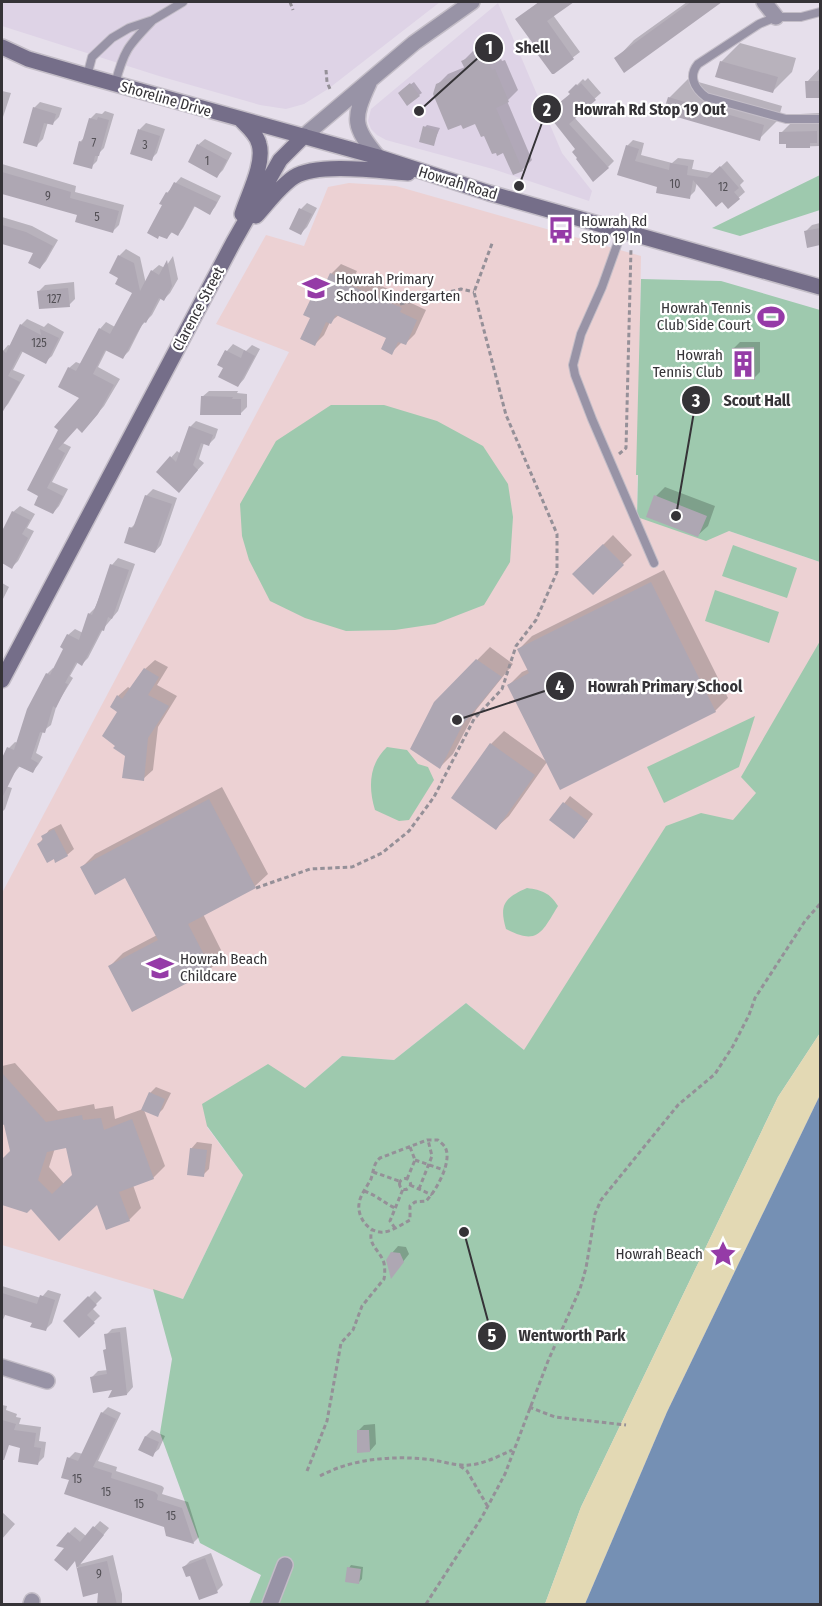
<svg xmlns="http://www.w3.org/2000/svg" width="822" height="1606" font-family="'Fira Sans Condensed',sans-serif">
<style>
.built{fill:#ded3e6}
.education{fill:#ecd1d3}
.green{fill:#9ec9ae}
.sand{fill:#e3d9b4}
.water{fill:#7590b4}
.shadow{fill:#0003;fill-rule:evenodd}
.building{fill:#aea7b3;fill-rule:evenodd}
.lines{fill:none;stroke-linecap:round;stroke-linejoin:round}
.lane-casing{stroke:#c3bdc7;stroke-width:10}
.street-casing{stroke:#c3bdc7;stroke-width:18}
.secondary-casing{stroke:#c3bdc7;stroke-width:18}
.path{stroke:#959098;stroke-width:3;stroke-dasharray:4.5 3;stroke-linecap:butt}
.lane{stroke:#9893a6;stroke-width:8}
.street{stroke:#9893a6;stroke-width:15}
.secondary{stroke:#756e89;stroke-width:15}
.labels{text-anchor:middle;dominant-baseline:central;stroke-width:4.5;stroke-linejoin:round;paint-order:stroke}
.number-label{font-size:12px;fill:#535056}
.street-label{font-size:15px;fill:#353337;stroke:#fff}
.poi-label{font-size:15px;fill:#353337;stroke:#fff;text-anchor:start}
.leader{fill:none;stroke:#353337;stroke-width:2}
.callout-dot{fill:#353337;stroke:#fff;stroke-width:2}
.mark-label{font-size:18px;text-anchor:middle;font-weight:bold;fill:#fff}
.callout-label{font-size:16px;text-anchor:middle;font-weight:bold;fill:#353337;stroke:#fff;stroke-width:4.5;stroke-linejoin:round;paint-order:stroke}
</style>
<rect width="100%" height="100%" fill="#e6dfeb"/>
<path class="built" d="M2,2H440L328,89L304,104L286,109L260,105L159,76L2,26Z
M498,3L562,153L592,191L589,201L493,169L386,140L377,135L371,129L368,121L371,109Z"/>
<path class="education" d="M349,183L396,186L641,256L637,517L729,531L820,562V879L638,1142L466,1003L394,1060L342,1056L305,1088L207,1127L243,1175L183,1299L2,1245V893L289,352L216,324L266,235L304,246L328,187Z"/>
<path class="green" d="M820,175V210L740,236L712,228Z
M641,279L721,281L820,310V562L729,531L706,541L637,517L638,475H636Z
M331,405H384L437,421L483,446L508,484L513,517L510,562L484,605L435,624L395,630L346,631L305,618L270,601L249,560L242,536L240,504L276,441Z
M733,545L797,568L787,598L722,576Z
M715,590L779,612L769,643L705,621Z
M820,641V1033L778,1097L581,1507L545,1604H249L261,1575L200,1543L160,1433L172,1359L153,1289L183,1299L243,1175L207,1126L202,1104L268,1064L305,1088L342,1056L394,1060L466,1003L524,1050L666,826L701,813L733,820L756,793L741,777Z
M755,716L739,767L664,803L647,767Z
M387,747L407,750L418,764L428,767L434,780L409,820L399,821L375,810C368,787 369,764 387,747Z
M527,888C542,890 550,893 558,906C542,932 538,946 506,929C499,905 504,898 527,888Z"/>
<path class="sand" d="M820,1033V1095L667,1412L585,1604H545L581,1507L778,1097Z"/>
<path class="water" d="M820,1095V1604H585L667,1412Z"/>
<path class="shadow" d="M539,2H571L553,15L580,52L554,72L517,19Z
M687,2H720L625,71L616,59L634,40Z
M494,42L502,61L505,60L518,90L507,101L532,160L522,170L437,85L448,74L465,67L463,61L473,51Z
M740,43L796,58L792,72L773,91L721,62Z
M820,68V96L807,97V82Z
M588,78L601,93L574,117L614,161L608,167L577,148L551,116L571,93L570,92L583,79L585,81Z
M688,79L782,106L778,120L759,139L669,98Z
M414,82L422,93L419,95L403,90Z
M2,91L11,93L2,120Z
M40,102L62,108L59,117L53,123L48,122L43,139L37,145L34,108Z
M105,111L114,114L104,148L99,153L97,161L91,167L80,142L84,138L90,119L96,113L102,114Z
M820,113V146L788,147L781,133L800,114Z
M146,123L165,129L157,153L151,159L132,153L140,129Z
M427,125L440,128L433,144L425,127Z
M205,139L232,153L223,170L217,176L198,145Z
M633,140L644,143L641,155L672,163L678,158L694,160L692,169L714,173L727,161L744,181L740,185L745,192L728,207L722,200L697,182L695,191L689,197L659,186L619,174L627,146Z
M2,164L76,186L75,192L124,205L119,225L113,231L79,214L2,192Z
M181,177L221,196L215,207L210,213L195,206L183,228L178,234L173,231L167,238L164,205L167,193Z
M307,203L317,208L307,227L301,233V209Z
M2,217L32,226L58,240L46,261L40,268L36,252L2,243Z
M820,223V244L808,246L806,231L812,225Z
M126,249L140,257L146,284L152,271L159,265L165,268L173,256L178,279L170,293L164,299L161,298L152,315L142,325L129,351L123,357L107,349L98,367L120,379L104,406L88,425L77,426L63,443L71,447L52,482L68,489L59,506L53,513L40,496L29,490L81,397L69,368L76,362L81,364L100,329L106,322L115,327L134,293L120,277L111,272L119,256Z
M341,264L357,271L355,275L410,298L409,302L426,310L415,334L405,344L402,342L391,353L388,338L339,315L330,322L324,335L314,345L312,317L315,293L325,283L326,284L331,274Z
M74,282L75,299L69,305L39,291L45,285Z
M27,319L44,327L48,323L64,332L52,356L45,362L23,351L13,370L25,375L8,404L2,410V352L8,345L11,346L21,325Z
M740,342H760V372L754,378L734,348Z
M233,344L246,351L252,345L260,349L244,379L238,386L225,367L219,365L227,351Z
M209,391H238L237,393L247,394V407L240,414L202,397Z
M196,421L218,429L215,438L209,444L204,443L199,459L204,463L185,484L158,472L177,451L181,454L190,427Z
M665,487L715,506L708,526L698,535L656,496Z
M153,489L177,498L161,545L155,552L131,528L136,523L146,496Z
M20,506L35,514L27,528L34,531L18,561L12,567L5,563L2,564V534L13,512Z
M613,535L632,555L593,593L574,574Z
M118,558L135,564L118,611L103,629L88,658L82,664L78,662L70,676L73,678L57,704L51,725L43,731L36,753L43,757L38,765L32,772L20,766L11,777L2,772V761L9,748L15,742L18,743L47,674L53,668L55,669L66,648L68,635L75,629L83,633L89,614L95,608L112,565Z
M664,570L728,698L715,711L509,685L522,672L529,669L519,649L532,636Z
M2,583L9,587L2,601Z
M490,647L513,664L476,710L453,754L440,767L435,703Z
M155,660L168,667L157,685L177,696L158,727L153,770L143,779L126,755L118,696L128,687L131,689L145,669Z
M504,731L547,762L509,816L496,828L491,744Z
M2,785L12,788L5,809L2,812Z
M222,787L268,874L255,886L203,914L224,956L211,968L133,1010L110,966L123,953L157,935L126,876L82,867L95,854Z
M570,796L593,814L580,831L551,820Z
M61,824L74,849L67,855L56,861L39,844L49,830Z
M15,1063L58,1111L94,1104L95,1109L113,1106L115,1119L143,1109L150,1093L156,1087L171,1093L163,1109L157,1115L144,1110L165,1166L153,1178L133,1185L141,1208L129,1220L97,1203L31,1207L26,1211L2,1203V1160L12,1151L5,1124L2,1123V1066ZM67,1146L73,1175L64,1184L49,1167L55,1148Z
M197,1142L212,1144L209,1169L203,1175L191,1149Z
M398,1246L406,1247L409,1254L392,1276V1253Z
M2,1286L41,1298L48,1290L61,1294L52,1323L45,1330L34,1322L6,1313L2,1322Z
M95,1291L102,1298L92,1308L100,1316L79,1336L65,1321Z
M126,1327L133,1387L127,1394L92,1377L98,1371L108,1370L106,1335L112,1329Z
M2,1405L7,1406L6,1410L17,1414L16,1417L21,1418L19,1424L41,1427L39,1441L46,1442L44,1457L38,1463L21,1447L2,1441Z
M108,1407L121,1413L98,1461L117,1467L116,1471L162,1486L164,1488L162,1494L188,1502L199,1537L193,1543L165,1525L71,1479L69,1458L75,1452L83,1454L102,1413Z
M375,1424L376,1444L370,1451L358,1431L364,1425Z
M152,1430L165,1436L159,1449L152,1455L140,1450L146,1436Z
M2,1512L15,1524L2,1539Z
M100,1521L109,1528L80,1564L113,1555L122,1594V1604H99V1592L84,1595L76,1559L66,1547L69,1533L75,1527L86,1536Z
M211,1553L223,1585L217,1591L184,1567L190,1561Z
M351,1565L363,1567L362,1579L359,1582L349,1568Z"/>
<path class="building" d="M539,2H574L547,21L574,59L554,74H552L535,51L537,49L515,19Z
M691,2H722L624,73L614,58Z
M484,51L492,70L495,69L509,102L496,108L523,171L513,175L503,153L497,156L496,153L492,154L484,136L481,137L475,124L463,129L461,125L448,130L433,94L436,84L466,71L461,61Z
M720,61L778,77L773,93L715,77Z
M805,81H820V98H806Z
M410,83L420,96L407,106L398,93Z
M581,83L596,100L569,124L609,168L593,182L576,159L577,158L572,152L575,149L549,116L556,109L554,107L570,94L568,92L576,84L578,86Z
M668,97L764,125L760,141L663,113Z
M33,107L56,114L53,125L44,123L37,147L23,143Z
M98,117L109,120L99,156H95L92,169L73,164L79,141L82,142L89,118L97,120Z
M423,126L438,131L434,146L419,142Z
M138,129L160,136L152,161L130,154Z
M817,131V143H810V148H786V144H779V132Z
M197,144L227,160L217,178L188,162Z
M626,145L639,149L635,161L669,170L670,163L688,166L687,175L707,178L720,166L739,188L734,192L740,199L728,209L722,202L716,207L693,180L690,199L656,193L657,187L617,175Z
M2,172L71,192L70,198L119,211L113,233L75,222L77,215L2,194Z
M174,182L217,202L210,215L194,206L178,236L171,232L167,239L159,236L158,239L147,233L162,205L159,204L166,192L168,193Z
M299,208L312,214L301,235L289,229Z
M2,225L26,232L53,246L40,269L28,263L33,253L2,244Z
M820,228V245L807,248L804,231Z
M118,255L134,263L140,291L151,270L159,275L167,260L172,286L164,301L159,298L146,323L144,322L137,333L123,359L105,350L93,374L114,385L98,414L82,433L77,428L58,449L65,453L47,488L63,496L53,514L34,505L38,496L27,490L58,430L54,427L79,398L58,387L68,367L76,371L99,328L110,334L132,293L115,284L118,278L109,273Z
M330,273L348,281L347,284L402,308L400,312L417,320L406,345L398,342L392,355L381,349L386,338L336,315L331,324L326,322L315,346L300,339L310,318L303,315L314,292L320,295Z
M68,288L70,307L39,309L37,291Z
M20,324L41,335L40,329L59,338L46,364L21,351L8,376L20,382L2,413V350L6,353Z
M754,347L755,380H732V348Z
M225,350L241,358L244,350L255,356L238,387L218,377L223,368L217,365Z
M201,396L233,397L232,399H241V415H200Z
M189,426L213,435L209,446L201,443L193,465L198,470L179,493L156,472L170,456L176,462Z
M145,495L172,504L155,553L124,543L129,527L133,528Z
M654,495L707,516L698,537L646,517Z
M12,511L30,520L22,534L28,538L12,569L2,563V531Z
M603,544L624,565L593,595L572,574Z
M110,564L129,570L112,619L108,617L104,631L101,630L82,666L76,662L65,683L68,684L56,708L53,706L45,733L40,732L31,759L38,763L33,773L18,766L2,798V758L7,747L14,750L27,709L46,673L50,675L63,649L60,647L67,634L79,640L88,613L92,615L97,603Z
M651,582L716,712L560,790L507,685L529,673L517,649Z
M476,659L502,677L463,724L440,769L410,749L434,702Z
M144,668L159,677L148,695L169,706L148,738L144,781L122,778L125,756L113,748L115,746L102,736L117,712L110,707L117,695L122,699Z
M490,743L535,775L496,830L451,798Z
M209,799L256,888L188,924L212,970L132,1012L108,966L158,940L125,878L95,895L80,867Z
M563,802L588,821L574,839L549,820Z
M54,829L68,856L55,863L54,859L47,863L37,844L43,840L41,836Z
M2,1073L46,1122L82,1115L83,1120L101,1118L104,1130L132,1119L154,1179L119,1192L130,1221L106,1230L97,1205L59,1241L31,1209L27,1213L2,1205V1159L10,1151L4,1125L2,1124ZM66,1148L72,1175L52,1194L38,1180L47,1152Z
M149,1092L165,1099L158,1117L141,1110Z
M190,1148L207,1150L204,1177L187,1175Z
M391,1252L400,1253L404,1262L391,1279L386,1260Z
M2,1293L37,1304L40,1295L55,1300L46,1331L30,1327L32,1323L2,1314Z
M88,1296L97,1305L87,1315L95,1323L79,1338L63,1321Z
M120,1332L127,1395L108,1398L112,1390L93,1393L90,1377L107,1374L103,1350L106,1349L104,1334Z
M101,1412L116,1419L93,1467L112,1473L111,1478L155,1492L158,1495L157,1500L182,1508L194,1544L166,1536L164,1527L64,1494L69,1480L61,1478L67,1457L78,1461Z
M2,1420L16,1424L14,1430L36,1433L34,1447L41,1448L38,1465L18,1462L20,1448L9,1445L4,1460H2Z
M357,1430H369L370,1452L357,1453Z
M145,1436L159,1442L153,1457L138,1450Z
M93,1526L104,1535L77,1568L107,1561L117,1605H97L98,1593L83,1597L75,1561L67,1571L54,1560L64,1548L56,1546L68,1532L80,1542Z
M205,1558L218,1593L199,1600L190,1576L186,1577L182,1567Z
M347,1567L361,1569L359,1584L345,1582Z"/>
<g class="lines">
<defs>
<path id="lane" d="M820,12L801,17H776L759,24L698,64C688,76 694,88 706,97L786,119H820
M87,76L92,57L112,38L129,28L153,20L183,2
M115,84C124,50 128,46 152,21
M622,231L602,287L581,334L573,365L575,375L592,419L654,563"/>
<path id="street" d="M764,2L776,17
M369,83C352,120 353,126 378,157
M304,136L414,43L472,2
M2,1367L47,1381
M31,1604L32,1601
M270,1604L285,1565"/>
<path id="secondary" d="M2,47L28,59L87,76L378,157L489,193L820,287
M242,214C248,195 265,163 259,144C257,135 248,127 242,121
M256,216C268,203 279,187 294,177C317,162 381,171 408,173
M2,680L233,243L280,160L304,136"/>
</defs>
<use href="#lane" class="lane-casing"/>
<use href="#street" class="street-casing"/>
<use href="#secondary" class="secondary-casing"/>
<path class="path" d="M290,2L293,10
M326,70L327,82L330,89
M400,304L461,289L474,292
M619,454L626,448L631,248
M256,888L310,869L352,867L382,853L409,831L434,797L474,719L502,689L516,646L536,620L557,572V534L506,415L474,292L493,241
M427,1140H438C439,1141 445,1146 445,1147C453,1161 436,1191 426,1201L415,1202L410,1206V1220C402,1224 393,1231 384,1232C370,1234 357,1218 359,1204C360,1195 367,1187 371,1179C374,1170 373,1164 380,1158Z
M415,1160L444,1170
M373,1172L399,1181
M399.5 1184a5.5 5.5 0 1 1 11 0a5.5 5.5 0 1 1-11 0Z
M407,1179L415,1160L410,1147
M410,1185L432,1195
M419,1189L432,1156L428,1140
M364,1191C376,1195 384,1203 395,1208
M395,1228L390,1221L403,1189
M529,1407L555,1417L626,1425
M460,1466L467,1471L488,1507
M307,1471L327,1421L341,1343L353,1330L362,1306L384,1279C385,1274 385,1269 384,1263C380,1250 367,1245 372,1230
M320,1476C353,1458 396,1455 433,1460C445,1462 457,1466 469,1465C484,1464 499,1456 512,1450
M426,1604L482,1517L505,1474L548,1361L580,1289L586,1268L595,1214L601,1200L678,1105L715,1074L733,1046L749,1015L755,998L805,921L820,904"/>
<use href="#lane" class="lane"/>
<use href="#street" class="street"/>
<use href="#secondary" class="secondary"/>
</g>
<defs>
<symbol id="bus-bare" viewBox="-9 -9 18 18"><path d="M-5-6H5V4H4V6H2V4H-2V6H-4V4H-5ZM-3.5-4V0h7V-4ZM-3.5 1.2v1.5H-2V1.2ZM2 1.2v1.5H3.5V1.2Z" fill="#953ba7" stroke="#fff" stroke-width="2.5" paint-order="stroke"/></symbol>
<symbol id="school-bare" viewBox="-9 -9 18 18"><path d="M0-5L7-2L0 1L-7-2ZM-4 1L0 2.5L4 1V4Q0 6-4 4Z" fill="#953ba7" stroke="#fff" stroke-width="2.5" paint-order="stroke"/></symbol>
<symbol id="stadium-bare" viewBox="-9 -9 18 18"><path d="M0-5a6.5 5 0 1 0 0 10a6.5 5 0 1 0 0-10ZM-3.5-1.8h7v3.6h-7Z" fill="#953ba7" stroke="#fff" stroke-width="2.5" paint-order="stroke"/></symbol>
<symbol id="building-bare" viewBox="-9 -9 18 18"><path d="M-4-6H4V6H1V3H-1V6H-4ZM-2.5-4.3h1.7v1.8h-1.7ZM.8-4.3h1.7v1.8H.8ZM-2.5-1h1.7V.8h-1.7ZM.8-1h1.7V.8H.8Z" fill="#953ba7" stroke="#fff" stroke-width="2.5" paint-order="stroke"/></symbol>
<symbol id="sight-bare" viewBox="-9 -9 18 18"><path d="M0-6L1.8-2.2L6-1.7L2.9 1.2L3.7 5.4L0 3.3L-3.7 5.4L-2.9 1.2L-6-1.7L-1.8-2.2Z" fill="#953ba7" stroke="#fff" stroke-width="2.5" paint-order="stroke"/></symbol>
</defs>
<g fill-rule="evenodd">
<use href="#bus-bare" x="542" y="211" width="38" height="38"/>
<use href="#school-bare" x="297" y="269" width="38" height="38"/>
<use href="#stadium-bare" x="752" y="298" width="38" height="38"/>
<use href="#building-bare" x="724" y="345" width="38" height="38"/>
<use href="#school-bare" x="141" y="949" width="38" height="38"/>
<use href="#sight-bare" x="704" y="1235" width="38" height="38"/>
</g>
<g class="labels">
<g class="number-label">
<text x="94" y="143">7</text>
<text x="145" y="145">3</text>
<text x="207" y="161">1</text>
<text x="675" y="184">10</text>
<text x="723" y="187">12</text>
<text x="48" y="196">9</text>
<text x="97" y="217">5</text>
<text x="54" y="299">127</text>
<text x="39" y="343">125</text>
<text x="77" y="1479">15</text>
<text x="106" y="1492">15</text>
<text x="139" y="1504">15</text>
<text x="171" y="1516">15</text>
<text x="99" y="1574">9</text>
</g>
<g class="street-label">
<text transform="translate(166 99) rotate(16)">Shoreline Drive</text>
<text transform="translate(458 183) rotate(17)">Howrah Road</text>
<text transform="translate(198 309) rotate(-62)">Clarence Street</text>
</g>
<g class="poi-label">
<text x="581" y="221">Howrah Rd<tspan x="581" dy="17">Stop 19 In</tspan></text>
<text x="336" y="279">Howrah Primary<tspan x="336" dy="17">School Kindergarten</tspan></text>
<text x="751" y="308" text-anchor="end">Howrah Tennis<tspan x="751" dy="17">Club Side Court</tspan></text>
<text x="723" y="355" text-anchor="end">Howrah<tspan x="723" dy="17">Tennis Club</tspan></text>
<text x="180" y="959">Howrah Beach<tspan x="180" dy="17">Childcare</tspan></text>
<text x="703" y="1254" text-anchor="end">Howrah Beach</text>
</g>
</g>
<path class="leader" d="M419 111L489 48M519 186L547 109M676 516L696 400M457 720L560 686M464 1232L492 1336"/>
<g class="callout-dot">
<circle cx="419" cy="111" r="6"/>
<circle cx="519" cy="186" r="6"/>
<circle cx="676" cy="516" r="6"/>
<circle cx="457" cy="720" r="6"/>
<circle cx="464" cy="1232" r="6"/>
<circle cx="489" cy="48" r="15"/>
<circle cx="547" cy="109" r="15"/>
<circle cx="696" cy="400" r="15"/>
<circle cx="560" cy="686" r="15"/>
<circle cx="492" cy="1336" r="15"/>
</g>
<g class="mark-label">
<text x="489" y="54">1</text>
<text x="547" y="116">2</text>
<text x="696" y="407">3</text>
<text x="560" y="693">4</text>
<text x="492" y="1342">5</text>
</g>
<g class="callout-label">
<text x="532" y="53">Shell</text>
<text x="650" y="115">Howrah Rd Stop 19 Out</text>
<text x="757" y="406">Scout Hall</text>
<text x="665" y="692">Howrah Primary School</text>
<text x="572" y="1341">Wentworth Park</text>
</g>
<rect width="822" height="1606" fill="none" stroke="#353337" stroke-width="6"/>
</svg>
